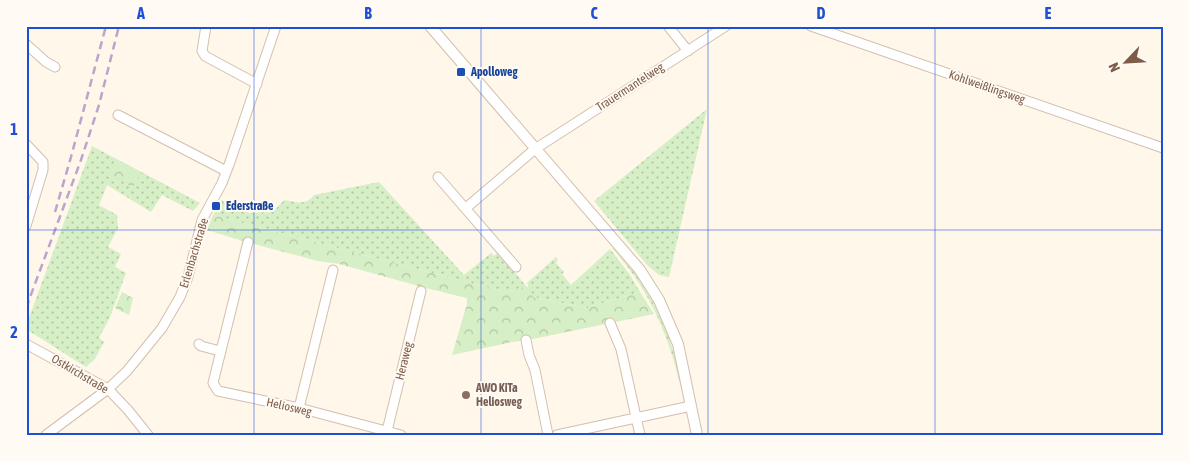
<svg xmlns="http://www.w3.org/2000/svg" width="1189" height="461" font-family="'Asap Condensed',sans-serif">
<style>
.grass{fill:url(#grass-dots)}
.park{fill:url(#park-crowns)}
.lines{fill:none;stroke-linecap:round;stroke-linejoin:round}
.minor-casing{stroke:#d3bfad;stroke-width:11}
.tertiary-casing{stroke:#d3bfad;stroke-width:12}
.minor{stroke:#fff;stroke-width:9}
.tertiary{stroke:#fff;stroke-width:10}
.rail{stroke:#bba5cc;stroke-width:2.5;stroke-dasharray:8 5;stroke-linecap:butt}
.grid{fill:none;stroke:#1d4ed8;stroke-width:1;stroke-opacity:0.55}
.transit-dot{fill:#1a4fb4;stroke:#fffaf3;stroke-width:2}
.education-dot{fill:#8d6e63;stroke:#fffaf3;stroke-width:2}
.labels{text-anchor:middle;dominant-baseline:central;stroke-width:4;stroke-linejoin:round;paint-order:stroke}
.transit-label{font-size:12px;font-weight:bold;fill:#164399;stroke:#fffaf3;text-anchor:start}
.street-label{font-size:12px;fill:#7d5d49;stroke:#fffaf3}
.education-label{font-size:12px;font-weight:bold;fill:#785e54;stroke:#fffaf3;text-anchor:start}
.neatline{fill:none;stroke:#1d4ed8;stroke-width:2}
.grid-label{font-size:16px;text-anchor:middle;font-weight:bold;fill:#1d4ed8}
</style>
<defs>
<pattern id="grass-dots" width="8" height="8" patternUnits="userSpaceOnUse" patternTransform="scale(1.25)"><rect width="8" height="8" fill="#d6efc6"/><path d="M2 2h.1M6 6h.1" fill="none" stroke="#b3c5a3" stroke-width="1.8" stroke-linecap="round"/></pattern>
<pattern id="park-crowns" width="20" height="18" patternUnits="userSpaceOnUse" patternTransform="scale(1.25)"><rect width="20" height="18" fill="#d6efc6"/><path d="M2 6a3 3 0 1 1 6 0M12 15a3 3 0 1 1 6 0" fill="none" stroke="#b3c5a3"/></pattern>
</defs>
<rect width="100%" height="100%" fill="#fef7ea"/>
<path class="grass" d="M707,109L669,277L659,275L647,265L594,201Z
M92,146L200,203L193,211L162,195L151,212L107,185L99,205L117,215L118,228L108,247L121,254L115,267L126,273L110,317L99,338L104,342L95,359L86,367L26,329V326Z
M379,182L464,275L491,253L494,256L498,252L527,287L504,292L213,215L221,200L249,213L273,212L284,200C296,202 306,206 314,195Z
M615,247C655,296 670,330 684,391L682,392C669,336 651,292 612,248Z
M610,249L630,275L640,292L587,308L533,297L527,283L556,257L558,260L556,263L564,272L562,274L571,285Z"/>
<path class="park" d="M122,162L141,172L133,187L109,174L114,164L119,167Z
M213,215L504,292L530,286L533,297L587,308L640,292L654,314L528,340L512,342L452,355L467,304V298L426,288L339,264L318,261L243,241L207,230Z
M122,292L133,298L129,315L115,308Z"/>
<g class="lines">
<defs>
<path id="minor" d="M206,26L202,51L205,56L257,84
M668,26L688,51
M811,26L1163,148
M26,44L46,62L55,67
M118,115L226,171
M26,144L43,162V170L26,226
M438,177L516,267
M466,208L535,149L726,26
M248,242L213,383L218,391L299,408L401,435
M610,323L621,349L640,435
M526,340L529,355L535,370L548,435
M26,344L108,389L128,410L148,435
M199,344L201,346L220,351
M299,408L333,270
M387,431L421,291
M46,435L108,389L127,371L162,328L180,297L188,277L202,220L222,183L230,162L276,26
M557,435L691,406"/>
<path id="tertiary" d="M430,26L640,270L659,300L678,344L697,435"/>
</defs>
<use href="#minor" class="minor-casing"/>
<use href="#tertiary" class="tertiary-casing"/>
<use href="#minor" class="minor"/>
<use href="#tertiary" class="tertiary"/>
<path class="rail" d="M55,212L71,157L106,26
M26,308L81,160L99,105L119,26"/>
</g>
<path class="grid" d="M254,26V435M481,26V435M708,26V435M935,26V435M26,230H1163"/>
<g class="transit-dot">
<rect x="456" y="67" width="10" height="10" rx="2.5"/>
<rect x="211" y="201" width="10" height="10" rx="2.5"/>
</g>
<circle class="education-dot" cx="466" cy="395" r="5"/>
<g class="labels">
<g class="transit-label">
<text x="471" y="72">Apolloweg</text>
<text x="226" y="206">Ederstraße</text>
</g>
<g class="street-label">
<text transform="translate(630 87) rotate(-33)">Trauermantelweg</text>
<text transform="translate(987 87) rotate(19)">Kohlweißlingsweg</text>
<text transform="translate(194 253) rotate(-73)">Erlenbachstraße</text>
<text transform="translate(404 361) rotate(-76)">Heraweg</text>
<text transform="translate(80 374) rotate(31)">Ostkirchstraße</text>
<text transform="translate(289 407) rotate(13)">Heliosweg</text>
</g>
<g class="education-label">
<text x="476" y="388">AWO KiTa<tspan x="476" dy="14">Heliosweg</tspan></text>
</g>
</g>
<rect width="1189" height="461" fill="none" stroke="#fffaf3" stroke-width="55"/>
<g transform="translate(1126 62) rotate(245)" stroke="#fffaf3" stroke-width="4" paint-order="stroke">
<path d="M0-4L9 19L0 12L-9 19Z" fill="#7d5d49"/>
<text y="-8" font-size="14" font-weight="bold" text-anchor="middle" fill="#7d5d49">N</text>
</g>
<rect x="28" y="28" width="1134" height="406" class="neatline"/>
<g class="grid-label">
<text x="141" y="19">A</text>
<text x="368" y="19">B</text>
<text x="594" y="19">C</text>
<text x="821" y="19">D</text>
<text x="1048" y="19">E</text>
<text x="14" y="135">1</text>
<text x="14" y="338">2</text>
</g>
</svg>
